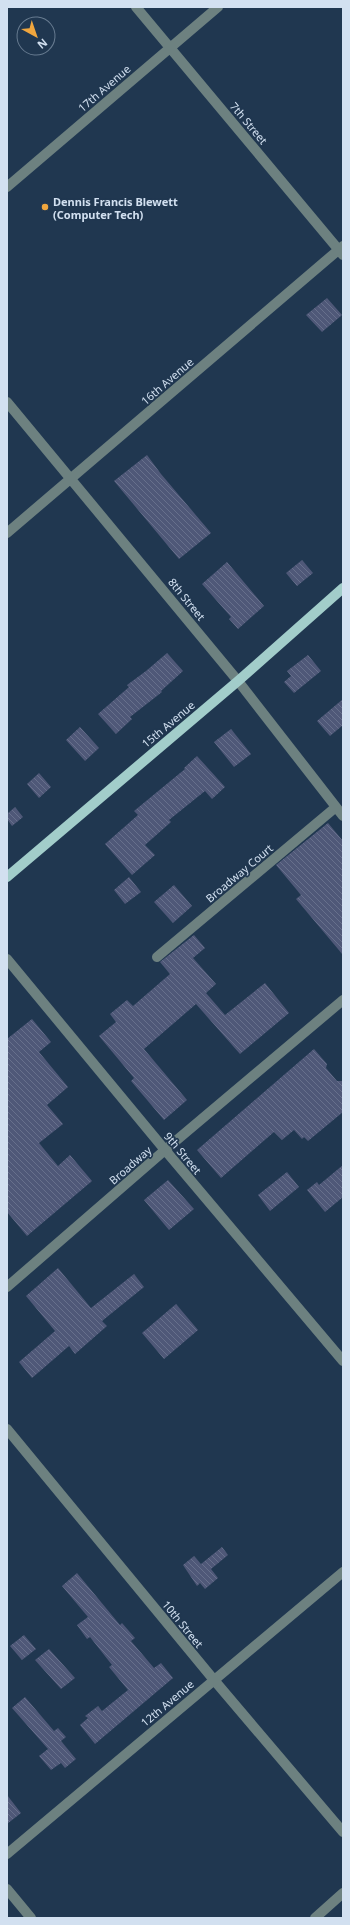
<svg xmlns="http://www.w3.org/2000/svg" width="350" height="1925" font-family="'Noto Sans',sans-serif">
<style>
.building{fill:url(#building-back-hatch)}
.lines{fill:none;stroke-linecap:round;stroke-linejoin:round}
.minor{stroke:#6d8180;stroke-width:10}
.major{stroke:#a2cdca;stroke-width:10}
.poi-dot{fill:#f0a63e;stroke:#203750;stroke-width:1.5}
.labels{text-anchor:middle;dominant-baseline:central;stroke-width:3.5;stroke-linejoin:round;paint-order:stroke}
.street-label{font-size:11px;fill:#d2e0f0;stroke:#203750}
.poi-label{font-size:11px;font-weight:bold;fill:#d2e0f0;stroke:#203750;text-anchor:start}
</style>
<defs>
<pattern id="building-back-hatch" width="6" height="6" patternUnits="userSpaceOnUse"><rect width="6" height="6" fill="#4f5878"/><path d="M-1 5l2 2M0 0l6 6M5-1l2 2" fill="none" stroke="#67708c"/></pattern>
</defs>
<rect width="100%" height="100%" fill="#203750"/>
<path class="building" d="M327,298L342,315L322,332L306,315Z
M147,455L161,474L211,533L179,559L114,481Z
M302,560L313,573L297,586L286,573Z
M227,562L264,606L238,629L229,619L231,617L202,584Z
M167,653L183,671L161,691L162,692L130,717L132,719L116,734L98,714L129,687L127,685L146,671Z
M308,655L321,671L294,693L284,682L291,676L287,671Z
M343,699V725L330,736L317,721Z
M80,727L99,748L85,761L66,740Z
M231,729L251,754L234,767L214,742Z
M197,756L225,787L212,799L205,791L169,820L171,822L145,845L155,855L132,875L105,844L138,815L134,811L185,769L184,768Z
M39,773L51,787L39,798L27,784Z
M15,807L23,817L12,826L7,819V814Z
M328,823L343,841V955L296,899L301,895L276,865Z
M129,877L141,892L125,904L114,890Z
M174,885L192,906L173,923L154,902Z
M194,935L205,948L193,958L216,984L206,993L225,1015L265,983L289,1013L240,1054L196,1004L144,1049L187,1100L164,1120L131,1081L134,1078L99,1036L116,1022L110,1014L127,1000L133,1006L170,974L160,962Z
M32,1019L51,1042L39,1052L68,1087L47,1105L63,1124L39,1143L58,1166L70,1155L92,1181L27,1236L7,1212V1039Z
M314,1049L327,1064L326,1068L337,1081H343V1112L308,1141L304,1137L302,1139L294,1130L282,1140L274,1132L221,1178L197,1150Z
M343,1165V1197L325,1212L307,1190L317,1182L319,1185Z
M287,1172L299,1187L270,1211L258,1195Z
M168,1180L194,1209L169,1230L144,1200Z
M58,1268L91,1308L134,1274L144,1287L102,1321L107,1326L75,1354L69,1346L32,1378L19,1362L55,1331L26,1296Z
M176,1304L198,1330L164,1359L142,1333Z
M222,1547L228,1555L211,1569L218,1578L205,1589L200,1583L197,1586L183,1565L194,1556L201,1564Z
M77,1573L120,1625L122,1623L135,1638L131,1641L154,1668L161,1663L173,1678L95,1744L80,1725L88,1718L85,1716L98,1706L102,1711L128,1690L109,1667L112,1665L90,1637L87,1639L77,1625L88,1617L62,1586Z
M24,1635L36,1649L22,1660L10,1646Z
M49,1649L75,1678L61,1689L35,1660Z
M25,1697L54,1731L58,1728L66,1737L61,1741L76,1759L65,1768L61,1763L51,1770L39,1756L48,1749L12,1708Z
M7,1795L21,1813L7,1824Z"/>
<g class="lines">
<path class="minor" d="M136,7L343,255
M7,187L218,7
M7,402L238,681L343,816
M7,533L343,246
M157,957L336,807
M7,959L165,1150L343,1361
M7,1287L165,1150L343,1000
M7,1429L214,1680L343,1832
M7,1854L343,1572
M7,1889L31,1918
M315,1918L343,1893"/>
<path class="major" d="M7,877L238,681L343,588"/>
</g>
<circle class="poi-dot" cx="45" cy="207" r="4"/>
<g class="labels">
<g class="street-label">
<text transform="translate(104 88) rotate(-41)">17th Avenue</text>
<text transform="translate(249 123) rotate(50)">7th Street</text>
<text transform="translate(167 381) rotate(-41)">16th Avenue</text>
<text transform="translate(187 599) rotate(51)">8th Street</text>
<text transform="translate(168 724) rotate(-40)">15th Avenue</text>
<text transform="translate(239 873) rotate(-40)">Broadway Court</text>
<text transform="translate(183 1153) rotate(50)">9th Street</text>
<text transform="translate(130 1165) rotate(-41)">Broadway</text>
<text transform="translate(183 1624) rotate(51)">10th Street</text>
<text transform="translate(167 1703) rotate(-40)">12th Avenue</text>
</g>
<g class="poi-label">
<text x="53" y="201">Dennis Francis Blewett<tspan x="53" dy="13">(Computer Tech)</tspan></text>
</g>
</g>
<rect width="350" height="1925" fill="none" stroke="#d2e0f0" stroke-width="16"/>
<g transform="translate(36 36) rotate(140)"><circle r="19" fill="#203750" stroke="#677b90"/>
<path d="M0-3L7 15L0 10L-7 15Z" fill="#f0a63e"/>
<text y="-6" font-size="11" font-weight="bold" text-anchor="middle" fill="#d2e0f0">N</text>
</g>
</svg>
